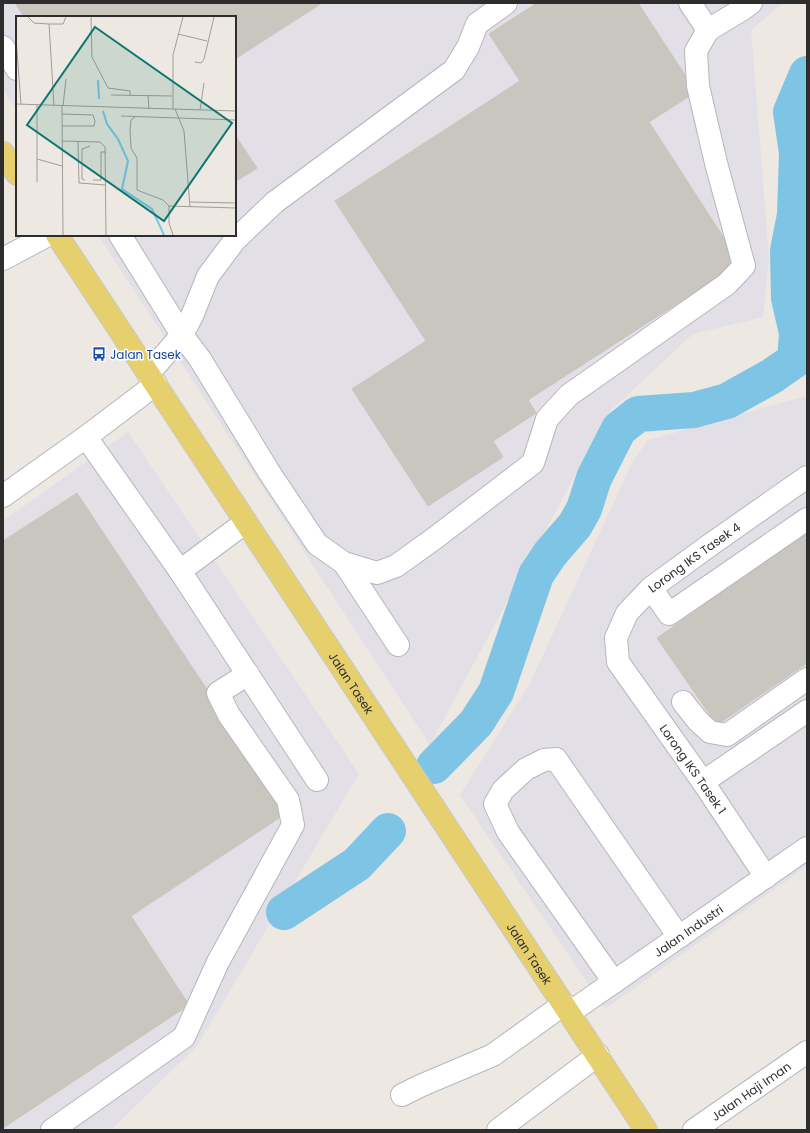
<svg xmlns="http://www.w3.org/2000/svg" width="810" height="1133" font-family="Poppins,sans-serif">
<style>
.industrial{fill:#e2e0e6}
.lines{fill:none;stroke-linecap:round;stroke-linejoin:round}
.river{stroke:#7ec4e5;stroke-width:36}
.building{fill:#c9c6bf;stroke:#c9c4ba}
.minor-casing{stroke:#b4b6bf;stroke-width:24}
.major-casing{stroke:#c8c8c8;stroke-width:24}
.minor{stroke:#fff;stroke-width:22}
.major{stroke:#e5d06d;stroke-width:22}
.labels{text-anchor:middle;dominant-baseline:central;stroke-width:3;stroke-linejoin:round;paint-order:stroke}
.transit-label{font-size:12px;fill:#164399;stroke:#fff;text-anchor:start}
.street-label{font-size:12px;fill:#2d2d2d;stroke:#fff}
.inset-river{fill:none;stroke:#7ec4e5;stroke-width:2}
.inset-road{fill:none;stroke:#a09d99;stroke-width:1}
.view{fill:#0f766e;fill-opacity:0.15;stroke:#0f766e;stroke-width:2}
.inset-edge{fill:none;stroke:#2d2d2d;stroke-width:2}
</style>
<rect width="100%" height="100%" fill="#ede8e1"/>
<path class="industrial" d="M3,3H783L751,30L769,257L763,317L693,334L609,412L430,745L98,235H235V17H17V111L3,89Z
M807,394V866L605,1009L460,795L529,685L633,461L648,440L806,396Z
M128,432L359,774L197,1046L111,1130H3V521Z"/>
<g class="lines">
<path class="river" d="M434,766L476,723L496,692L536,575L550,554L575,525L584,509L594,478L619,429L638,414L694,410L727,401L772,376L795,360L797,333L789,298L788,251L795,215L797,153L791,112L807,74
M284,912L357,864L388,831"/>
</g>
<path class="building" d="M15,3H322L235,59V17H24Z
M537,3H638L696,92L649,122L740,263L528,400L536,413L493,441L503,457L428,506L352,389L426,341L335,201L520,81L489,34Z
M235,135L257,168L235,182Z
M77,493L288,812L131,916L189,1005L3,1128V541Z
M807,533V663L717,725L657,638Z"/>
<g class="lines">
<defs>
<g id="minor">
<path d="M708,30L743,9L751,3"/>
<path d="M3,47L17,69"/>
<path d="M120,235L182,335L200,359L269,472L317,544L344,563L398,645"/>
<path d="M3,259L48,235"/>
<path d="M148,374L182,335L192,316L208,276L235,240L275,202L454,70L468,47L477,24L506,3"/>
<path d="M86,437L180,571L317,780"/>
<path d="M3,496L86,437L156,384"/>
<path d="M344,563L377,573L396,566L435,538L533,463L547,419L569,395L727,284L744,266L716,163L698,86L696,51L708,30L690,3"/>
<path d="M180,571L246,522"/>
<path d="M651,588L669,614L807,519"/>
<path d="M683,702L698,721L710,732L727,735L807,679"/>
<path d="M703,782L807,711"/>
<path id="s1" d="M766,877L703,782L618,662L616,638L627,613L651,588L710,545L807,477"/>
<path d="M614,982L508,832L495,804L503,790L526,769L544,760L556,759L679,937"/>
<path id="s2" d="M569,1013L807,848"/>
<path d="M402,1095L420,1086L493,1055L564,1004"/>
<path d="M52,1130L184,1037L218,962L293,825L288,800L229,715L218,693L248,674"/>
<path d="M498,1130L598,1055"/>
<path id="s3" d="M694,1130L807,1052"/>
</g>
<g id="major">
<path d="M3,153L17,174"/>
<path id="s4" d="M57,235L646,1130"/>
</g>
</defs>
<use href="#minor" class="minor-casing"/>
<use href="#major" class="major-casing"/>
<use href="#minor" class="minor"/>
<use href="#major" class="major"/>
</g>
<defs>
<symbol id="bus-bare" viewBox="-9 -9 18 18"><path d="M-5-6H5V4H4V6H2V4H-2V6H-4V4H-5ZM-3.5-4V0h7V-4ZM-3.5 1.2v1.5H-2V1.2ZM2 1.2v1.5H3.5V1.2Z" fill="#1a4fb4" stroke="#fff" stroke-width="2.5" paint-order="stroke"/></symbol>
</defs>
<g fill-rule="evenodd">
<use href="#bus-bare" x="89" y="344" width="20" height="20"/>
</g>
<g class="labels">
<g class="transit-label">
<text x="110" y="354">Jalan Tasek</text>
</g>
<g class="street-label">
<text stroke="none"><textPath href="#s1" startOffset="400">Lorong IKS Tasek 4</textPath></text>
<text stroke="none"><textPath href="#s4" startOffset="536">Jalan Tasek</textPath></text>
<text transform="translate(693 769) rotate(55)">Lorong IKS Tasek 1</text>
<text stroke="none"><textPath href="#s2" startOffset="145">Jalan Industri</textPath></text>
<text stroke="none"><textPath href="#s4" startOffset="860">Jalan Tasek</textPath></text>
<text stroke="none"><textPath href="#s3" startOffset="69">Jalan Haji Iman</textPath></text>
</g>
</g>
<g transform="translate(16 16)">
<rect width="220" height="220" fill="#ede8e1"/>
<path class="inset-river" d="M82,64L83,83M87,95L91,108L102,123L112,145L106,173L136,193L148,219"/>
<path class="inset-road" d="M12,1L18,7L33,8L38,90M75,1L76,41L92,72L114,75V80M33,8H47L50,1M162,18L191,25M0,22L5,88M179,46L185,47L188,43L198,1M95,79L156,80M132,80L133,93M0,88L220,95M46,90L47,219M47,90L50,63M157,93V39L167,1M159,93L168,115L174,191M184,94L188,67M105,100L220,104M119,101L115,104L114,114L115,132L121,142V174L147,184L153,190L220,192M46,110H78L79,105L77,99L46,98M46,125L84,126L89,131L90,219M62,126L63,167L90,169M21,143L46,150M69,164L66,163V133L74,130M77,164H85V136H90M21,166V89M174,186L220,187M153,190V207L157,219"/>
<path class="view" d="M79,11L216,107L148,205L11,109Z"/>
<rect width="220" height="220" class="inset-edge"/>
</g>
<rect width="810" height="1133" fill="none" stroke="#2d2d2d" stroke-width="8"/>
</svg>
